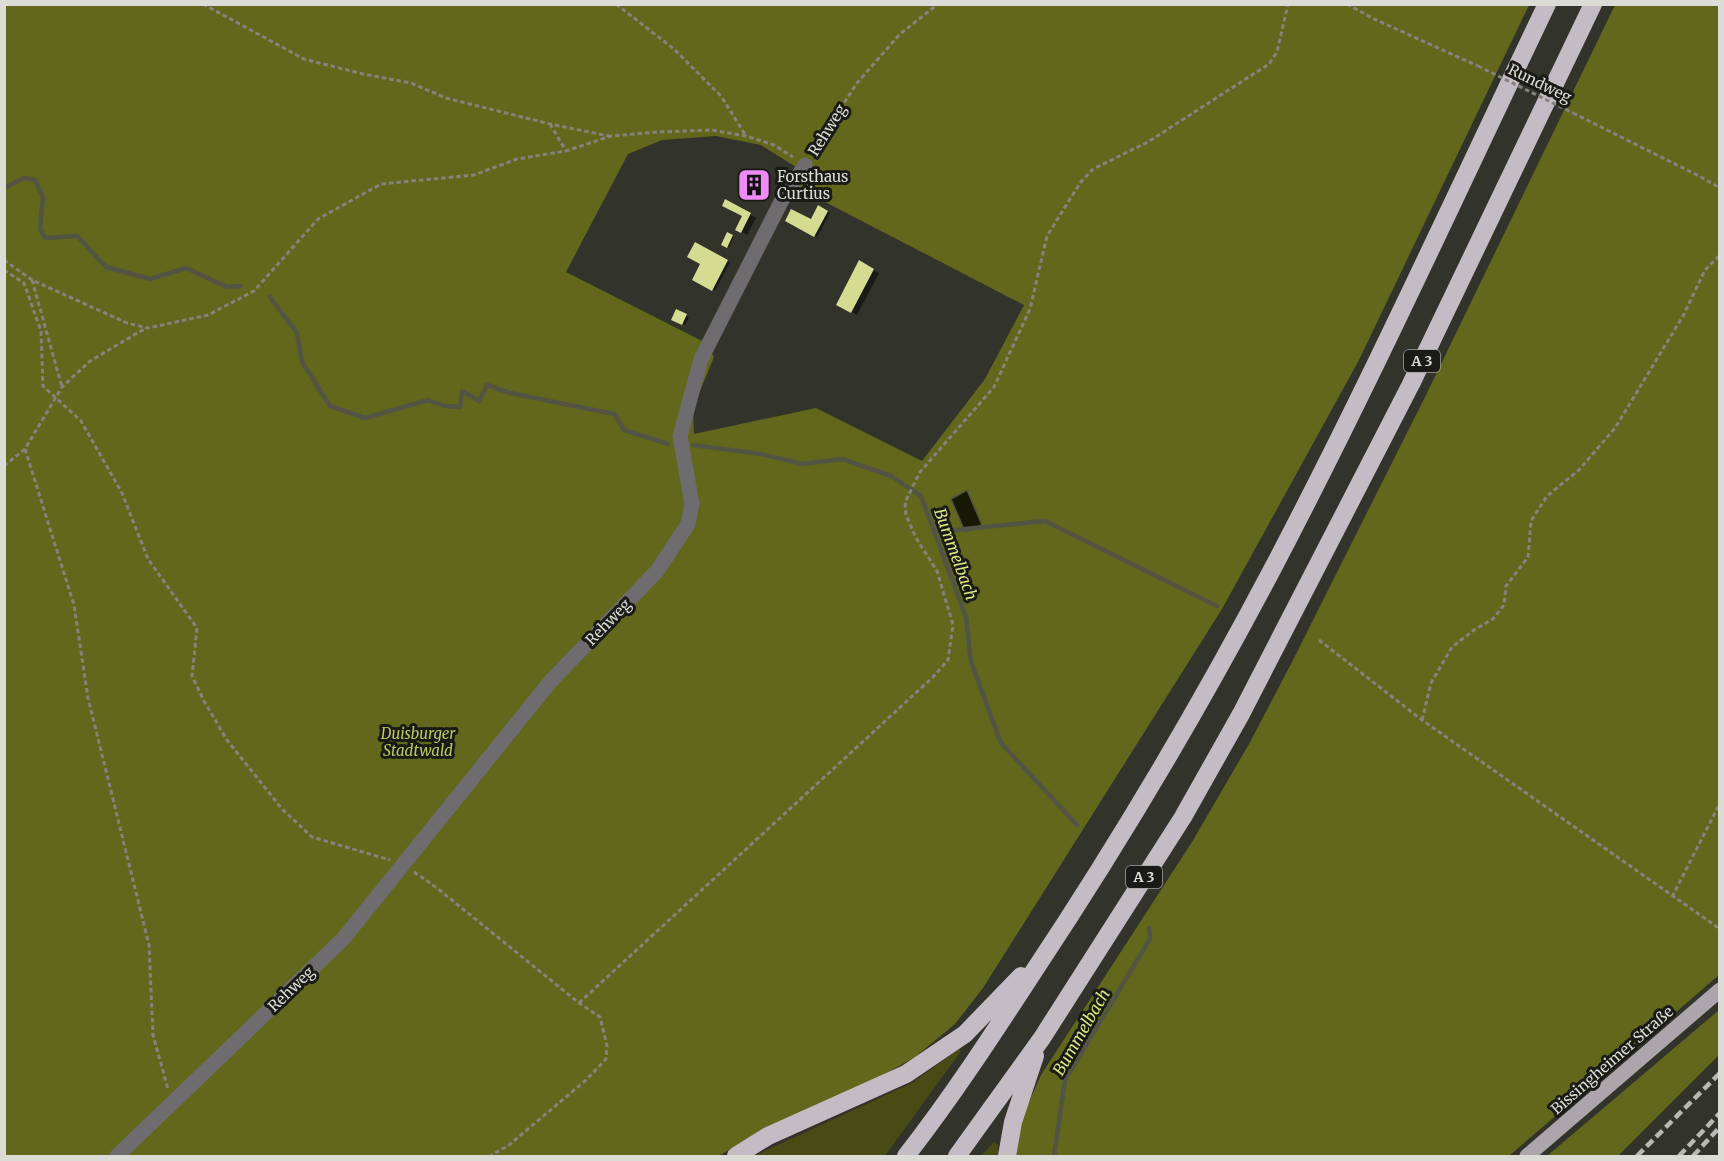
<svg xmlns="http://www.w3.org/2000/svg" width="1724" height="1161" font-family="Merriweather,serif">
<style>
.green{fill:#484b13}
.forest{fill:#62671c;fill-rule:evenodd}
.water{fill:#181904;stroke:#535443;stroke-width:1.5}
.shadow{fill:#0007}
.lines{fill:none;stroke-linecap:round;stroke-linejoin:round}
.stream{stroke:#535443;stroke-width:4.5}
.building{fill:#d4dc91}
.path{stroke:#84847d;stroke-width:3;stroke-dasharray:4.5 3;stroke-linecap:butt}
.minor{stroke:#6f6c6f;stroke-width:15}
.major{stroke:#aca6ac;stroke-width:15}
.highway{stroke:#c4bcc4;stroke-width:18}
.rail{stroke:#b8b9b3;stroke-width:4.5;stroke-dasharray:9 4.5;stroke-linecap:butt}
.path-bridge{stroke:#84847d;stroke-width:3;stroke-dasharray:4.5 3;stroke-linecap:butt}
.labels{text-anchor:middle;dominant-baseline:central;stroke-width:6;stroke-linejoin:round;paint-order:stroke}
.shield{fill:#1a1a16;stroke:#a2a29d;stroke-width:1.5}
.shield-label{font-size:14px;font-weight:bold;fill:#dcdcd7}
.street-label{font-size:15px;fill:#dcdcd7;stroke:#1a1a16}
.poi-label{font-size:15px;fill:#dcdcd7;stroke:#1a1a16;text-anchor:start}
.park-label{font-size:15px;font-style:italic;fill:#bfc762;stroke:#1a1a16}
.water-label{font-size:16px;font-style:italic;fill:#dee781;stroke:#1a1a16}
</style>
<rect width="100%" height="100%" fill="#32332b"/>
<path class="green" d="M959,1049L961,1051L885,1156H754L912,1083Z
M994,1142L998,1145V1156H981Z"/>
<path class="forest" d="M5,5H1529L1359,360L1222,609L983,988L955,1024L915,1057L860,1088L764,1128L719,1156H5ZM716,136L761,145L796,167L798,188L1024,305L985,379L922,461L816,408L694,434L693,408L714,357L704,342L566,272L628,154L662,140Z
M1615,5H1719V975L1509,1156H1014L1019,1124L1041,1075L1192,842L1249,744L1292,662L1427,393Z
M1719,1010V1055L1618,1156H1547Z"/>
<path class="water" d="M967,490L982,525L965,532L951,499Z"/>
<path class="shadow" d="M749,173L771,186L763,200L741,187Z
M725,201L756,218L747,235L737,229L744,216Z
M819,207L830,213L817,237L787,220L811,221Z
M728,234L734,237L729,247L723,244Z
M696,244L730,262L715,291L694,280L702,264Z
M860,263L879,273L857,315L838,304Z
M676,311L689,317L685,325L673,319Z"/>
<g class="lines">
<path class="stream" d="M4,188L24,178L35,180L43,197L40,229L45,238L77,236L106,267L150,279L186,268L227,287L241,286
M270,297L297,333L302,362L330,406L365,418L428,400L445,406L460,407L462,391L479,401L487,385L510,393L614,414L624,430L668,444
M693,445L761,454L803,464L842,459L891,476L921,496L966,617L971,662L1001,743L1077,825
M934,532L1045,521L1217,606
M1054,1156L1065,1080L1150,939L1149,928"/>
</g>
<path class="building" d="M749,171L770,183L760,200L739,187Z
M725,199L751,213L741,233L735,230L742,216L722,206Z
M818,205L828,211L814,237L785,221L791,209L811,219Z
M727,232L733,235L727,248L721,245Z
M695,242L728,260L712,291L692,280L700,264L687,257Z
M859,260L874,269L851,313L836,305Z
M676,309L687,314L682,325L671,320Z"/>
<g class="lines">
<path class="path" d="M203,4L304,59L363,74L411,83L446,98L550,124L609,136
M616,4L674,49L721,96L746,136
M1347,4L1374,19L1478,66
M1573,113L1699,176L1720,188
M550,124L566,151
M812,153L857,83L900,34L938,4
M4,260L32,280L127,323L148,328L208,315L254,291L318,219L381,184L474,175L517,159L566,151L611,136L658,132L712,130L746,136L774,145L793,157
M4,270L24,283L41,331L43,386L81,421L122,493L148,559L197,628L192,676L204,701L227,740L282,809L312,837L390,860
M32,280L62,387
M25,449L74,605L88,698L149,945L153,1035L168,1089
M4,466L25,449L62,387L90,361L146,328
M1319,640L1422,720L1720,929
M1422,720L1431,683L1452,647L1474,630L1493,619L1504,605L1506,586L1528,557L1531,521L1547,496L1579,470L1615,428L1683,316L1705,270L1720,255
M414,872L437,888L579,1003L600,1017L607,1046L606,1059L586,1080L509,1145L490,1156
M1672,897L1720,803
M579,1003L933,677L948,660L953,625L937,571L916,538L906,515L905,502L920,472L994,387L1030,309L1047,236L1080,183L1093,169L1148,142L1269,64L1277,52L1288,4"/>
<path class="minor" d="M117,1156L343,939L550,682L657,571L688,524L692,504L680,436L701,359L781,202L805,165"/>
<path class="major" d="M1527,1156L1720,990"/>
<path class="highway" d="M736,1156L768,1136L906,1074L965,1034L1021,976
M906,1156C952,1097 993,1034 1034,971C1121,840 1201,705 1274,566C1371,381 1457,192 1547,4
M957,1156L1042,1038L1183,817L1241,714L1411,384L1593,4
M1007,1156L1013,1122L1035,1056"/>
<path class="rail" d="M1637,1156L1720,1073
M1679,1156L1720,1113
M1693,1156L1720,1127"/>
<path class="path-bridge" d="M1478,66L1573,113"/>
</g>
<defs>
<symbol id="building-square" viewBox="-11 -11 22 22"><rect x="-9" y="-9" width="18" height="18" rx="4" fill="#ef8bf6" stroke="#1a1a16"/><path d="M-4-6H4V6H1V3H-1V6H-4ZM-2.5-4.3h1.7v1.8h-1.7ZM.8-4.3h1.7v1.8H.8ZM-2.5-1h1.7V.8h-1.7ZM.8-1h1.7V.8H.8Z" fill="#111"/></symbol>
</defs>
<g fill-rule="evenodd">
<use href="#building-square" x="735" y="166" width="38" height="38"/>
</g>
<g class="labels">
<g class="shield">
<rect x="1404" y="350" width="36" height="22" rx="4.5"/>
<rect x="1126" y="866" width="36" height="22" rx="4.5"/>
</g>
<g class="shield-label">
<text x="1422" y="361">A 3</text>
<text x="1144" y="877">A 3</text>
</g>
<g class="street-label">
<text transform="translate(1540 83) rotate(26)">Rundweg</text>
<text transform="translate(827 130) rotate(-58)">Rehweg</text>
<text transform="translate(608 622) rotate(-46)">Rehweg</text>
<text transform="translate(291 989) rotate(-44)">Rehweg</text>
<text transform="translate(1612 1060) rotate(-41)">Bissingheimer Straße</text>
</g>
<g class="poi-label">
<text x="777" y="176">Forsthaus<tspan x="777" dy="17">Curtius</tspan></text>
</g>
<g class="park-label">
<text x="418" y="733">Duisburger<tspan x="418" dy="17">Stadtwald</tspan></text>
</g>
<g class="water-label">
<text transform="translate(956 554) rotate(70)">Bummelbach</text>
<text transform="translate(1081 1032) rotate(-60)">Bummelbach</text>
</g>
</g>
<rect width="1724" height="1161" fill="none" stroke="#dcdcd7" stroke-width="12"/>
</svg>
